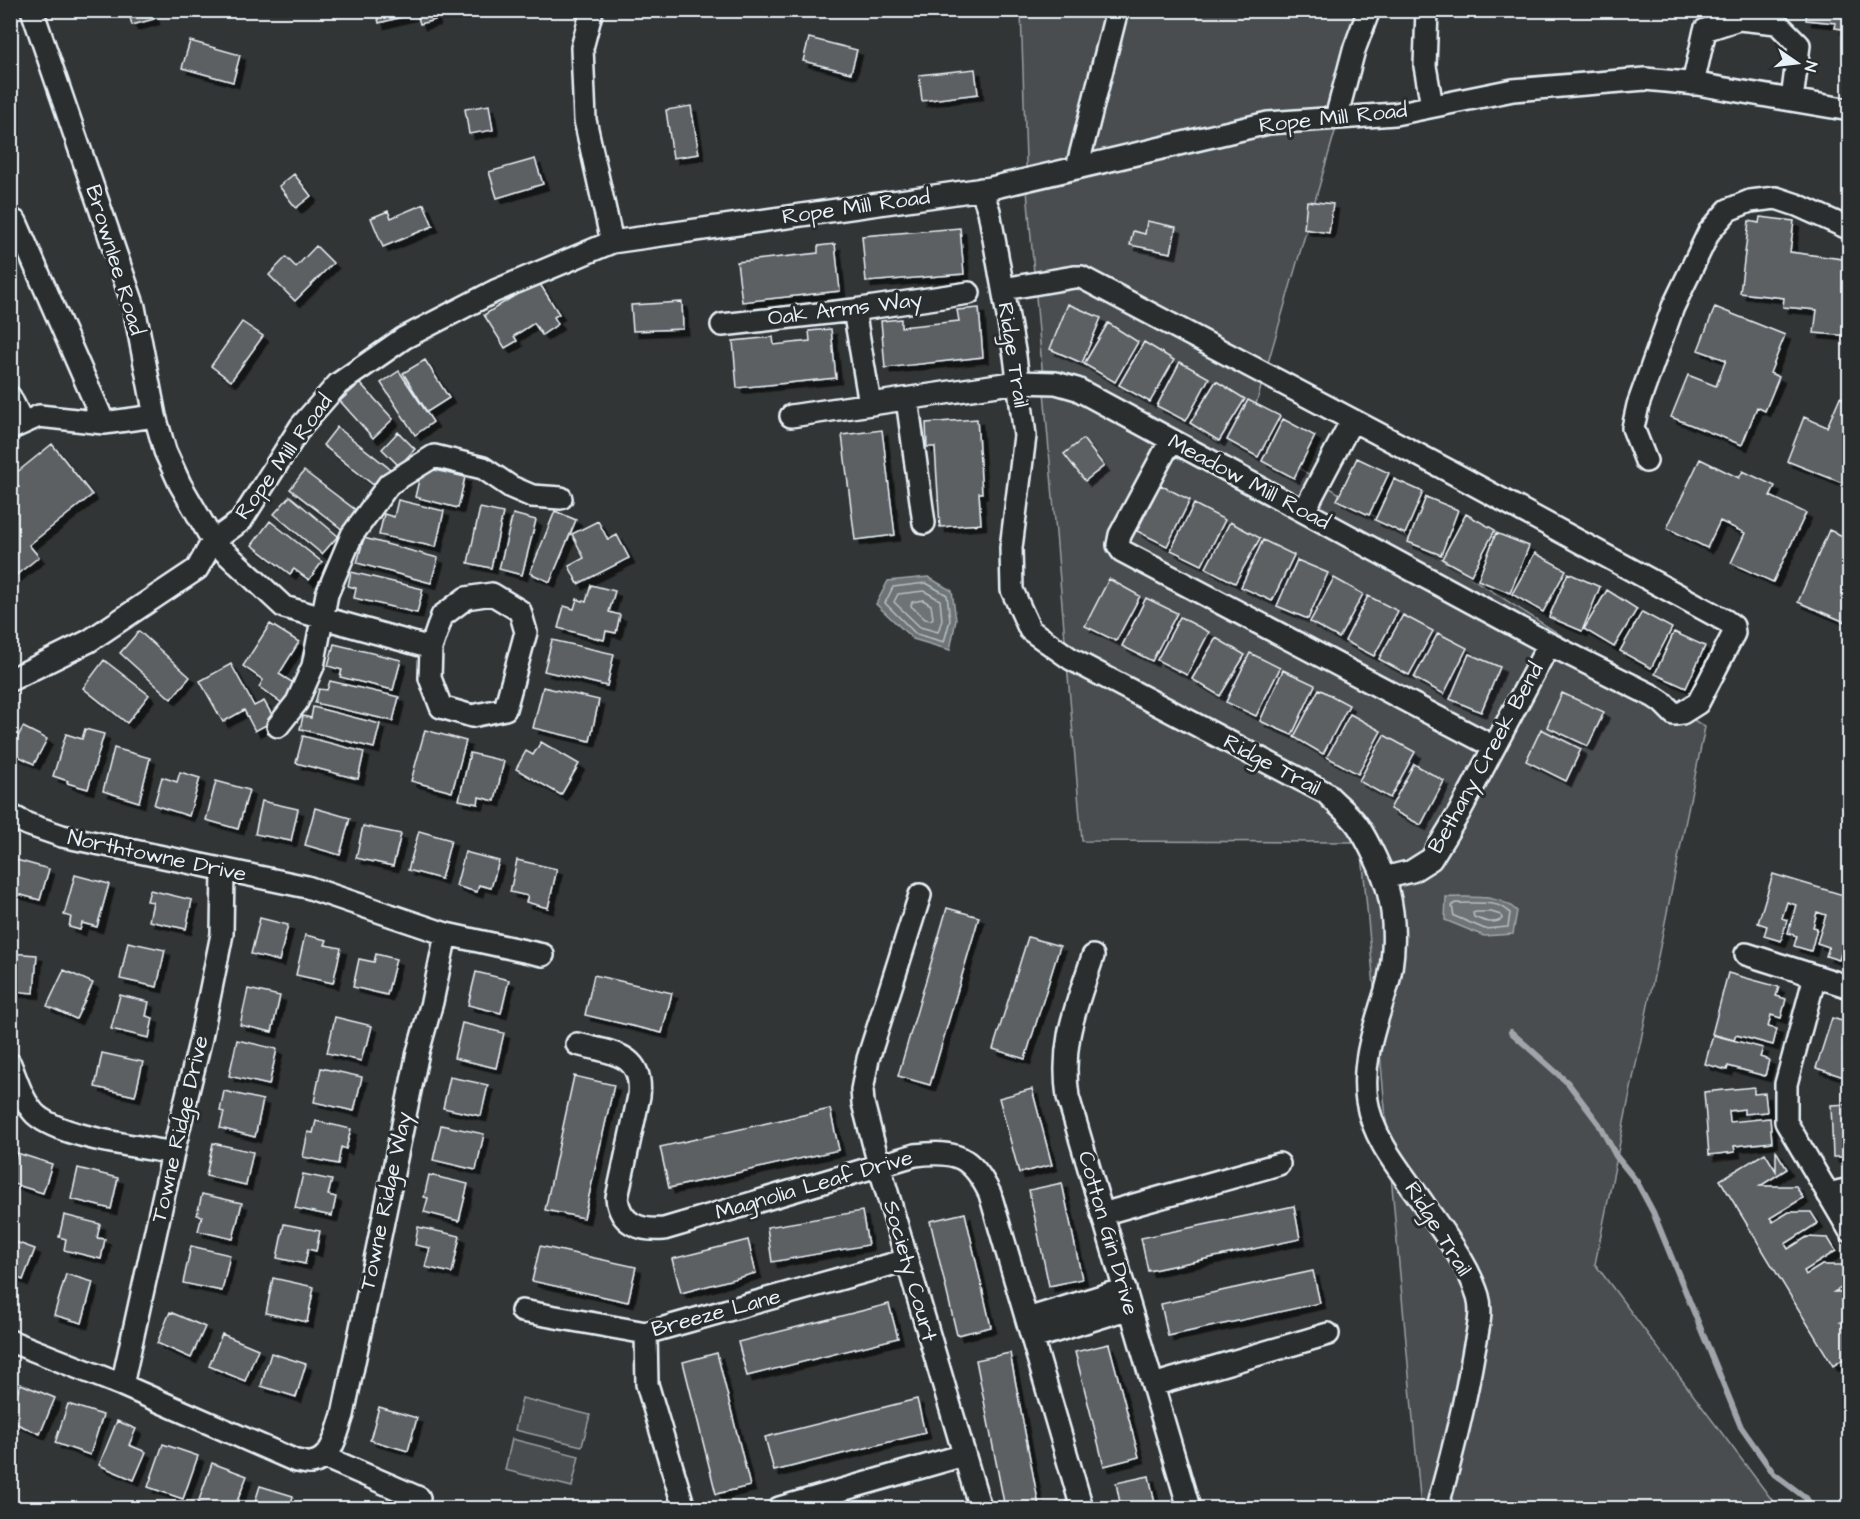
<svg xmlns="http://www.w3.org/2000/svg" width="1860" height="1519" font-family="'Architects Daughter',sans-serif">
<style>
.green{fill:#494d4f;stroke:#989fa4;stroke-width:1.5}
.water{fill:#6e7376;stroke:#9fa5aa;stroke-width:1.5}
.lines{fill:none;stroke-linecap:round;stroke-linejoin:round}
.shore{stroke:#b7bfc4;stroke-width:1.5}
.stream{stroke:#9fa5aa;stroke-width:6}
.building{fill:#5c6063;stroke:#e8f1f8;stroke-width:1.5;filter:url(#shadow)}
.minor-casing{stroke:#e8f1f8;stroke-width:26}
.minor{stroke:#2a2d2e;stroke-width:21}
.labels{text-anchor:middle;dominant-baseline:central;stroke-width:6;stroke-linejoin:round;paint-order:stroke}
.street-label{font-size:22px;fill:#e8f1f8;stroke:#2a2d2e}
</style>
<defs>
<filter id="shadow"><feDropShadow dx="5.5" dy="5.5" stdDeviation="0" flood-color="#0009"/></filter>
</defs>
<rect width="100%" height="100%" fill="#323536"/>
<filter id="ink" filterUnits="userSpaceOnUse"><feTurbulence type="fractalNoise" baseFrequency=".0167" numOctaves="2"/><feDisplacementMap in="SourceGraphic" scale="12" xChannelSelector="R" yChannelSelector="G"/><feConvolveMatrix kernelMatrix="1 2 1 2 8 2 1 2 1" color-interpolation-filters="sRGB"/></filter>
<g filter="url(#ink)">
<path class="green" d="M1021,11H1370L1247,435L1705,727L1595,1264L1778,1508H1421L1361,842L1082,841L1027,190Z
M522,1398L590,1415L582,1446L515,1430Z
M512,1439L579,1456L572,1487L505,1470Z"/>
<path class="water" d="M928,577L952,591L956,620L950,650L913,639L876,604L888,581Z
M1446,897C1470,898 1499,893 1517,911L1513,934L1484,936L1445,920Z"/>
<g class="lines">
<path class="shore" d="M926,583L947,595L950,620L944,642L916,634L885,603L893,587Z
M924,591L940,600L942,620L938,632L920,627L894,602L898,594Z
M923,600L931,605L933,618L931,620L925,619L911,606L912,602Z
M1455,903C1472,904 1499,899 1510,913L1508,927L1485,929L1454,916L1452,906Z
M1476,912H1491L1501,915L1502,919C1493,925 1483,921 1474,917L1473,913Z"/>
<path class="stream" d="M1511,1032L1568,1083L1599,1124L1616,1156L1637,1182L1653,1212L1741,1427L1774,1474L1806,1498L1813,1508"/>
</g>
<path class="building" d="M128,10H152L154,19L132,25Z
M376,10H433L435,20L420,24L417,13L379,23Z
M1807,10H1850V30L1835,28L1836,23L1806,20Z
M809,38L857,50L851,73L803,61Z
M190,41L240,55L233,82L182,68Z
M975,69L978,94L922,101L919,75Z
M489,105L493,130L469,134L465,109Z
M691,106L699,154L673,158L666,110Z
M535,159L543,184L497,198L489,172Z
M294,174L311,196L296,208L279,186Z
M1307,201L1333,204L1329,233L1304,229Z
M424,204L433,226L383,247L371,218L388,211L391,218Z
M1760,217L1794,221L1790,252L1850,260V336L1814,333L1817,310L1783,307L1784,298L1740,293L1749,221L1759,223Z
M1147,221L1176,227L1171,253L1130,245L1133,231L1145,234Z
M960,228L964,274L866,282L862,236Z
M835,244L840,291L742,302L737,262L818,253V246Z
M316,246L333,263L295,301L269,275L286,257L296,267Z
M538,281L559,314L554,317L558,324L542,335L534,323L514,336L517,341L505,348L484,315Z
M682,302L683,329L633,331L631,305Z
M1068,304L1101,318L1082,363L1050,349Z
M1715,307L1785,335L1770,373L1779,377L1765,411L1757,407L1742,445L1671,417L1688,375L1716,386L1726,360L1698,350Z
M979,308L983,357L885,368L881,321L901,319V327L959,321L957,310Z
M242,322L263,336L231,381L211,366Z
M1108,323L1138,342L1115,382L1084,364Z
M831,329L836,378L737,388L733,341L773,337L774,345L810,341L809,331Z
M1144,342L1174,360L1150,402L1119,385Z
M425,360L449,398L427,412L403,373Z
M1180,362L1209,378L1186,421L1157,406Z
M399,371L433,422L415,435L381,383Z
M1216,381L1245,399L1219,441L1190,423Z
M360,383L393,419L373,438L340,401Z
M1840,397L1850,401V486L1787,461L1804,417L1827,427Z
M1248,400L1280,416L1258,457L1227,440Z
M977,419L982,493H979L981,524L940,527L935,447H927L926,423Z
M1283,419L1315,436L1294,478L1262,461Z
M337,427L390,469L376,487L323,445Z
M882,430L895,535L855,540L842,435Z
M398,432L415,449L399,466L382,449Z
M1083,439L1104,466L1085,481L1064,454Z
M52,444L92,495L29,545L39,557L10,580V494L19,487L11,477Z
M1357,458L1389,473L1369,515L1337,500Z
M1700,459L1739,478L1743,471L1775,486L1770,496L1806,513L1773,582L1731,563L1745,533L1720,521L1707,548L1667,528Z
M422,467L465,477L458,508L415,497Z
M304,471L357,511L343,530L290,489Z
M1394,479L1423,492L1405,534L1375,520Z
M1160,485L1190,500L1167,546L1137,531Z
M290,496L338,536L322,554L274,514Z
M1426,497L1458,510L1441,555L1408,542Z
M398,500L444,511L436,547L379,535L384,514L394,517Z
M1194,504L1225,520L1202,565L1171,550Z
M480,508L503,513L491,568L468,563Z
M555,511L576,520L550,582L530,573Z
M513,514L536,520L522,575L499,569Z
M1466,514L1495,530L1471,575L1442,559Z
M270,521L322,562L309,580L294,569L290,574L252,545Z
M598,521L608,540L617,535L629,558L578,584L569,566L584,558L572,534Z
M1230,522L1260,538L1235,583L1206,568Z
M1829,530L1850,539V624L1798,602Z
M1496,533L1529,546L1510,593L1478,580Z
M364,538L438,558L431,583L357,563Z
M1263,540L1294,555L1272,601L1241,587Z
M1535,553L1566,570L1543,612L1512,594Z
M1297,560L1328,573L1308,619L1277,606Z
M351,572L423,589L417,613L354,598L356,588L348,586Z
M1568,573L1600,587L1582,631L1549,617Z
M1334,578L1363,594L1339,638L1310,622Z
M1109,579L1140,596L1116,641L1085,626Z
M591,585L615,591L609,612L620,615L616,633L606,631L604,640L558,628L564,606L574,609L577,599L586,602Z
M1607,590L1637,609L1614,647L1584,629Z
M1368,596L1398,611L1374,656L1345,641Z
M1146,598L1177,613L1152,661L1122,646Z
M1642,612L1672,628L1651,668L1620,651Z
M1403,615L1433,631L1409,675L1379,659Z
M1180,617L1209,632L1187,675L1157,660Z
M270,624L299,642L279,674L295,684L282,703L259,687L263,680L243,666Z
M139,631L190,677L171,699L120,653Z
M1674,632L1705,646L1686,688L1655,674Z
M1438,633L1467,648L1444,694L1414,678Z
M1216,638L1245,655L1220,696L1192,679Z
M552,640L614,654L607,686L544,671Z
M334,644L401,660L393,690L340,677L342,670L328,666Z
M1250,653L1280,668L1256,716L1226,702Z
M1469,654L1500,667L1481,712L1450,699Z
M104,660L149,695L127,723L83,688Z
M231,664L254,706L264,701L275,720L255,731L244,710L223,722L200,681Z
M1283,670L1315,685L1292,735L1260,721Z
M330,681L399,697L393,721L315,703L319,689L327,690Z
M543,687L599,700L590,741L533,728Z
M1319,689L1349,705L1323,754L1294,737Z
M1562,693L1604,712L1588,746L1547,727Z
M313,707L380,724L374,748L300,729L303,716L311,718Z
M1350,714L1381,731L1358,774L1327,757Z
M23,727L47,739L34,764L10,752Z
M85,729L104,734L88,789L67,783L68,781L53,776L66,734L82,739Z
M1541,729L1581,749L1566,781L1526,761Z
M425,730L466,741L452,792L411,781Z
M1384,735L1415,752L1390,798L1359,781Z
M303,736L364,752L358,779L296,763Z
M541,742L579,764L561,795L516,769L526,751L533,755Z
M114,748L150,758L139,802L103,791Z
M470,753L504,761L495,801L479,797L478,804L459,800Z
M1414,764L1444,781L1421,825L1390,809Z
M180,772L200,778L189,816L154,805L162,777L177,782Z
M216,781L249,790L238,829L206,820Z
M262,801L298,809L291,841L255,834Z
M315,808L350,818L340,855L305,845Z
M363,826L401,834L393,866L356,858Z
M419,831L451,840L441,879L408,870Z
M465,852L499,861L491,888L479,885L477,892L456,886Z
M13,859L49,869L40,900L10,892V870Z
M517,860L557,869L548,908L526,902L528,896L510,892Z
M1773,874L1850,897V923L1839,960L1826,956L1829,947L1817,943L1826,915L1817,912L1813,927L1817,928L1811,951L1794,946L1797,936L1788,933L1796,905L1787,902L1782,918L1787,920L1781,941L1764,936L1767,926L1758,923Z
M75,875L109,884L97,927L82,923L80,930L69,927L71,917L64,915Z
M150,890L192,900L186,929L149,921L153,902L147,901Z
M947,908L979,917L930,1085L898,1076Z
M260,918L288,925L279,961L251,954Z
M305,935L327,940L325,945L341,948L333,983L296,975Z
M1028,937L1060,946L1025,1059L993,1049Z
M128,942L165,950L157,987L120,979Z
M10,953L37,955L34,993L10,991Z
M376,954L396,959L387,995L353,987L359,959L374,962Z
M64,970L93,983L76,1019L47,1006Z
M476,972L509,980L501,1013L468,1005Z
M1728,973L1779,987L1776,996L1786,999L1781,1018L1771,1015L1768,1027L1777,1029L1773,1045L1736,1035L1734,1040L1712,1034Z
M594,975L672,993L662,1033L585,1015Z
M248,989L280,996L272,1032L240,1025Z
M120,995L149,1002L146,1016L153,1018L149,1038L111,1029Z
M1845,1012L1850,1013V1040L1842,1051L1850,1054V1079L1816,1068L1832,1018L1842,1021Z
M335,1017L372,1026L367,1046H365L361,1061L327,1053Z
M462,1023L504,1033L496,1068L454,1058Z
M1713,1035L1763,1048L1760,1057L1769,1060L1765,1076L1728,1066L1727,1070L1705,1064Z
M237,1040L277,1049L269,1085L229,1076Z
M102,1053L143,1062L135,1096L95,1087Z
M321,1068L362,1077L354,1111L314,1102Z
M574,1076L614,1085L584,1218L545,1210Z
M450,1077L488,1085L481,1116L443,1108Z
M1754,1087V1094L1765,1093L1767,1112L1744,1114V1109L1729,1111L1730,1122L1770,1118L1772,1142L1734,1146L1735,1152L1709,1155L1704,1092Z
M1032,1089L1052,1165L1019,1173L999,1098Z
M224,1091L263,1100L255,1137L220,1128L224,1112L220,1111Z
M1850,1104V1166H1844V1157H1833L1831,1105Z
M830,1109L839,1150L669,1188L660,1147Z
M316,1121L351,1129L346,1149L341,1147L338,1164L303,1157L308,1132L313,1133Z
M441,1125L484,1134L476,1170L433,1160Z
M213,1143L253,1152L246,1185L206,1176Z
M1776,1151L1787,1169L1760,1186H1796L1803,1198L1770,1218L1773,1222L1789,1212H1811L1818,1223L1785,1244L1788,1249L1807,1237L1828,1238L1836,1251L1804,1271L1806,1275L1822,1265H1844L1850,1274V1283L1834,1292H1850V1317L1841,1322H1850V1355L1833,1366L1720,1180L1765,1153L1776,1171Z
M17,1153L52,1164L43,1193L10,1183V1172Z
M78,1168L118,1178L111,1209L71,1199Z
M303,1174L332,1180L328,1195L336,1197L332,1216L295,1208Z
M429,1175L468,1184L459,1221L424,1212L428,1198L424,1197Z
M1062,1183L1082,1279L1049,1286L1029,1190Z
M202,1194L242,1203L233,1239L198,1231L202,1216L197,1215Z
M1294,1206L1300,1239L1148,1271L1141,1238Z
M862,1211L868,1245L772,1262L767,1227Z
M965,1213L991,1327L957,1335L930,1221Z
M64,1215L100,1224L97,1238L105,1239L101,1259L64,1250L66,1239L59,1237Z
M284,1224L320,1231L316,1251L308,1249L305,1264L277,1258Z
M418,1227L460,1236L452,1273L425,1267L430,1248L415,1245Z
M10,1240L35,1249L23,1280L10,1275Z
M748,1240L756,1273L681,1293L672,1259Z
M191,1246L230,1255L222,1291L183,1283Z
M540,1246L636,1267L628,1302L532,1281Z
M1313,1271L1320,1303L1168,1336L1161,1304Z
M66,1274L93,1282L82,1323L54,1315Z
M273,1278L314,1287L307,1322L266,1313Z
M889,1304L898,1338L747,1376L738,1342Z
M170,1312L205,1327L191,1358L157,1343Z
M222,1334L258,1349L245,1381L209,1366Z
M1109,1344L1139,1457L1104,1466L1075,1352Z
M271,1353L306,1364L296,1397L261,1386Z
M717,1353L750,1486L716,1494L683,1362Z
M1010,1353L1039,1506L1025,1508H1005L976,1360Z
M21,1384L55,1398L40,1434L10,1421V1408Z
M917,1399L925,1433L774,1471L765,1437Z
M68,1404L103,1415L90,1455L55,1443Z
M379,1407L417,1418L408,1451L370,1440Z
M117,1421L136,1429L129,1445L146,1452L134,1480L99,1465Z
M163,1444L198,1456L183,1499L148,1487Z
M212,1463L247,1476L236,1504L230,1502L227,1508H213L198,1503Z
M1149,1476L1156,1508H1121L1116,1483Z
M260,1486L293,1496L290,1508H253Z"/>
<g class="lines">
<defs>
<path id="minor" d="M32,10L134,307L155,416L165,451L180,484L213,541L284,607L431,648L430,678L441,707L472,716L505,709L526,632L520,611L492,594L466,598L442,616L431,648
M592,10L582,48L585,120L612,242
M1427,10L1425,66L1432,106
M1693,84L1705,30L1739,19L1777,23L1799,45L1792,100
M1336,118L1354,50L1369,10
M1077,168L1117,10
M981,189L989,211L1015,356L1025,436L1011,548L1012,590L1030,630L1071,659L1326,793C1336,804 1350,814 1358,826C1368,841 1384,874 1388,891C1396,921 1395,961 1386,990C1375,1026 1361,1062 1367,1101C1373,1140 1401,1171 1423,1203C1443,1233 1467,1261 1478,1296C1483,1312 1477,1334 1474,1350C1465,1404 1452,1456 1437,1508
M10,219L16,222L104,423
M854,310L870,404
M722,325L854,310L969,293
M10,397L23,423
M907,399L924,523
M791,416L1018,382L1056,383L1077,389L1549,644L1653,696L1662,702L1674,714L1682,713L1698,703L1734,633L1733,626L1726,621L1451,472L1081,277H1074L1003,289
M10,429L39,416L104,423L155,416
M1171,440L1120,535L1118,545L1122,551L1494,747
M1646,461L1633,428L1638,405L1673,307L1709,232L1728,210L1750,201L1776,198L1797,205L1850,229
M1304,511L1352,420
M10,680L89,641L197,569L213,541L241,521L301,426L338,384L404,338L495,291L612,242L991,188L1268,123L1395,114L1513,90L1645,79L1697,84L1850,110
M278,726L297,702L313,666L327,594L352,535L389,484L434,456L483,468L511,487L532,496L561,498
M10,815L27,824L62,836L307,887L446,934L432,1002L418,1052L343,1415C337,1431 333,1460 311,1463C307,1464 301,1461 296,1461L122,1385L10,1341
M1384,878L1412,871L1431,859L1459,813L1549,644
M920,895L868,1059L862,1090L863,1103L879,1165L980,1508
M446,934L543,955
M1746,954L1850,987
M1093,956C1076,1008 1060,1042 1068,1097L1189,1508
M1815,976L1786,1084V1122L1850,1231
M577,1044C610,1053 644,1052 639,1096L617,1198C620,1224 640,1231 664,1229L915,1155C956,1150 972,1156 990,1194L1082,1508
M10,1064C17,1081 22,1100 35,1114C61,1138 138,1146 173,1153
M1828,1194L1850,1189
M1102,1214L1279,1164
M522,1311L646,1333L907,1260
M1027,1319L1125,1289
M646,1333L647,1384L684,1508
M1033,1338L1130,1308
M122,1385L173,1153L201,1038L222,934L223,870
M1153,1385L1328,1334
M324,1457L419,1498
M779,1508L964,1455"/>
</defs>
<use href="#minor" class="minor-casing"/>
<use href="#minor" class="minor"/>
</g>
</g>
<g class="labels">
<g class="street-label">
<text transform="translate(1333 118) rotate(-6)">Rope Mill Road</text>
<text transform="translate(856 207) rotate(-8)">Rope Mill Road</text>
<text transform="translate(115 260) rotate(73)">Brownlee Road</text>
<text transform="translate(845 309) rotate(-7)">Oak Arms Way</text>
<text transform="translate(1013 355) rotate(81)">Ridge Trail</text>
<text transform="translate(284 457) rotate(-54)">Rope Mill Road</text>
<text transform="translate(1249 482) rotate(28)">Meadow Mill Road</text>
<text transform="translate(1486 758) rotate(-61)">Bethany Creek Bend</text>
<text transform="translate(1272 765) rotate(28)">Ridge Trail</text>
<text transform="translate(157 856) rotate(12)">Northtowne Drive</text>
<text transform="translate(180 1129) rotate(-77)">Towne Ridge Drive</text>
<text transform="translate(814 1185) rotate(-16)">Magnolia Leaf Drive</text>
<text transform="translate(386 1201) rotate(-78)">Towne Ridge Way</text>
<text transform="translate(1438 1229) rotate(58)">Ridge Trail</text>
<text transform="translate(1108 1233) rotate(74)">Cotton Gin Drive</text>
<text transform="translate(910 1271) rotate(74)">Society Court</text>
<text transform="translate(716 1313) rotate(-15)">Breeze Lane</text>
</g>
</g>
<rect width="1860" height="1519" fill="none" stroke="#2a2d2e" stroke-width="36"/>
<rect x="18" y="18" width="1824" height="1483" fill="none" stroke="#e8f1f8" stroke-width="2" filter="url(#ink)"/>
<g transform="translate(1797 63) rotate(104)" stroke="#2a2d2e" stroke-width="4.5" paint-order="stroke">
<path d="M0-4.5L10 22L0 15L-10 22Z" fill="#e8f1f8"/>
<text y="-9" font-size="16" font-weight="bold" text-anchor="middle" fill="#e8f1f8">N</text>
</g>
</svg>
